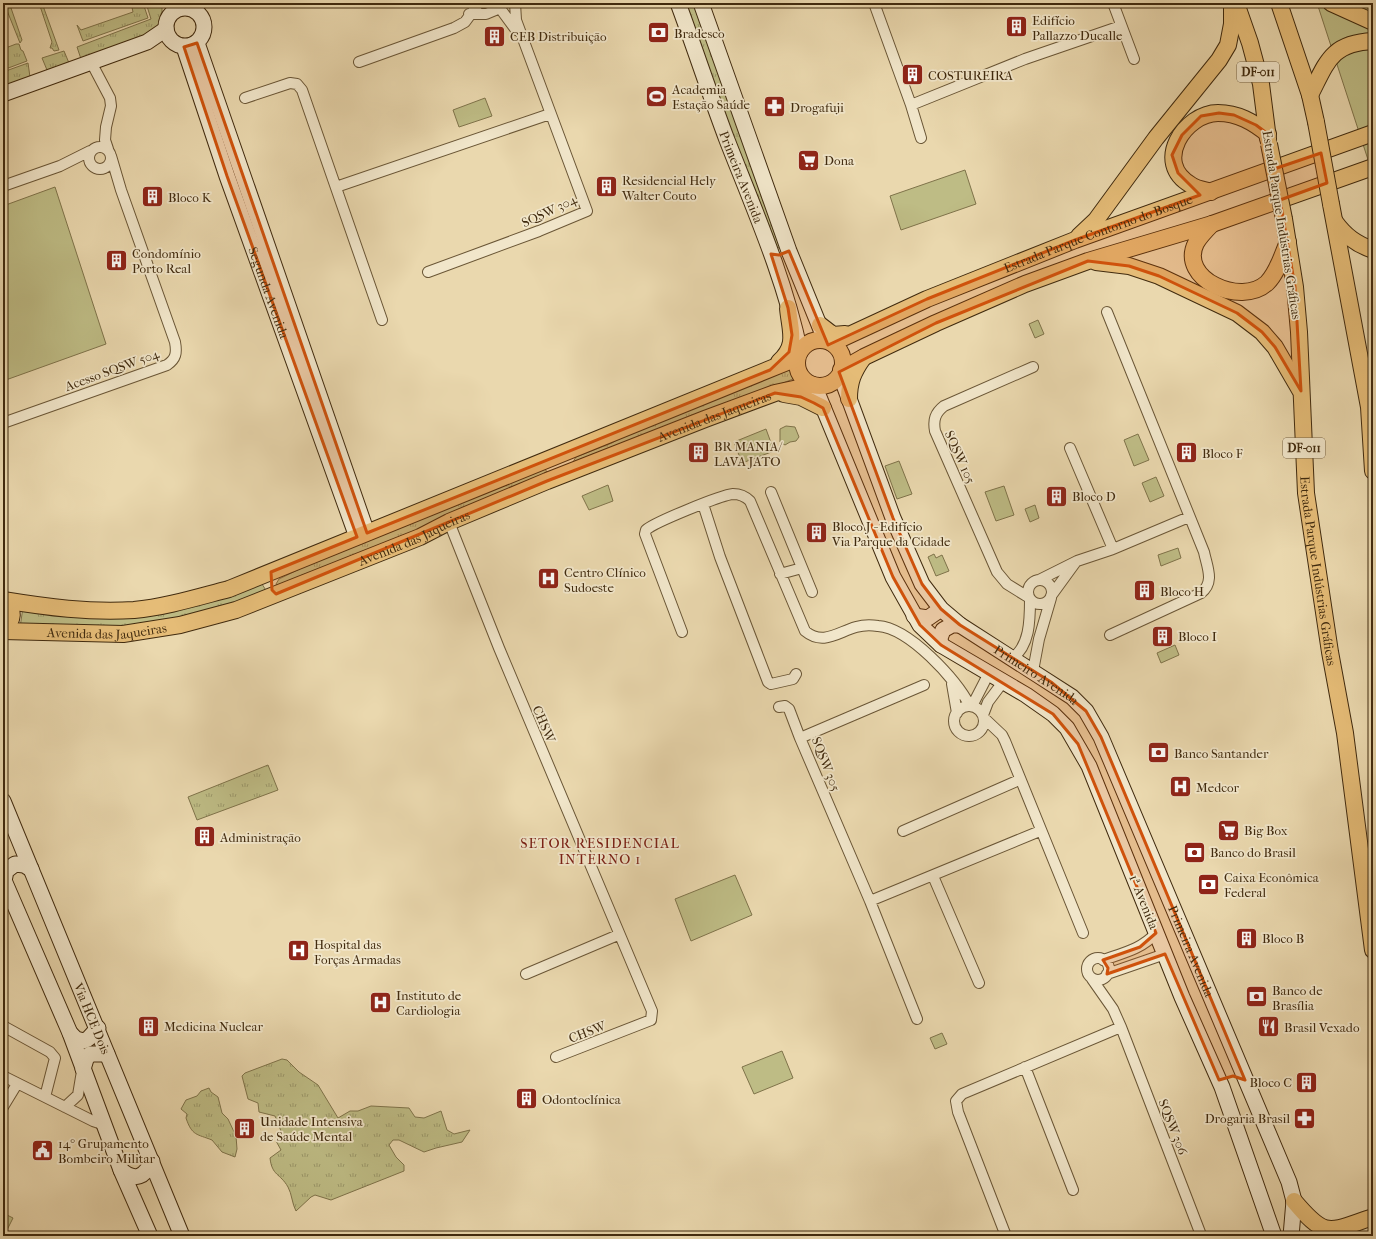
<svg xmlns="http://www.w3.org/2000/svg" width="1376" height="1239" font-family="'IM FELL French Canon',serif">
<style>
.grass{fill:url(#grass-tufts);stroke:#7f734a}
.park{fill:#bebc85;stroke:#7f734a}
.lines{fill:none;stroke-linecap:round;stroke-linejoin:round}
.street-casing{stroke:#6a5636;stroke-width:12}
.secondary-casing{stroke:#402a0e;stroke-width:17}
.primary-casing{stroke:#402a0e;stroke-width:18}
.street{stroke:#f1e6ca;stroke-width:10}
.secondary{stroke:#f1e6ca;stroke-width:15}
.primary{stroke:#e5bc77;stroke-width:16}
.primary-bridge-casing{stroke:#402a0e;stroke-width:18;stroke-linecap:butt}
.primary-bridge{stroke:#e5bc77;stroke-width:16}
.marked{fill:#cf520c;fill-opacity:0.2;stroke:#cf520c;stroke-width:3;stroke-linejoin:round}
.labels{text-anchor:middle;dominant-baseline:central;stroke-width:3.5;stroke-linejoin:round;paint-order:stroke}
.shield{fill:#f1e6ca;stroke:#756246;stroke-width:1}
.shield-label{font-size:12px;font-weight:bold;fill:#402a0e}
.poi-label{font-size:13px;fill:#402a0e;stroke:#f1e6ca;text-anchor:start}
.street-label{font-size:13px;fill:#402a0e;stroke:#f1e6ca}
.neighbourhood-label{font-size:14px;letter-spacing:1px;fill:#7a1f14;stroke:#f1e6ca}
</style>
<defs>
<pattern id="grass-tufts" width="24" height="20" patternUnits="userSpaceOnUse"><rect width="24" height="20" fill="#bebc85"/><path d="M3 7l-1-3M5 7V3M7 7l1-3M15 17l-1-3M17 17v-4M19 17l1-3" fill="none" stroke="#9c996b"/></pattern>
</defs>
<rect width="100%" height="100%" fill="#ead8ae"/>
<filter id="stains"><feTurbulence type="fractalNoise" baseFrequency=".005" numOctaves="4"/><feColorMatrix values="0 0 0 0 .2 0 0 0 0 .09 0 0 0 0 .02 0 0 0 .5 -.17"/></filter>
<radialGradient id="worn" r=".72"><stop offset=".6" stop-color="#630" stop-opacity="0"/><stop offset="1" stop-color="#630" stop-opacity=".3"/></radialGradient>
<path class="grass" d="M4,3H9L11,8L22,40L20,43Z
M39,3H42L59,50L54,51L52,48H50L52,42Z
M131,3H143L148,18L83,41L77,25L81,30L133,12Z
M146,3H162V19L157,30L81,59L77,47L151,19Z
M683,3H695L780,248L775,247Z
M16,44H19L21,50L23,51L27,61L3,70V57L6,55L3,49Z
M64,51L69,63L47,70L42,58Z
M28,63L30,77L3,87V72Z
M789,367L793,379L578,466L573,462L576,457L612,443L629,432Z
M545,468L547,473L493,501L277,586L276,584L279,579L326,556Z
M262,584L267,592L245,601L152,626L20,628L23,607L76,614Z
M268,765L278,790L197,820L188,797Z
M282,1059L287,1060L299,1072L318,1085L338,1118L350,1111H358L371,1106L409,1108L415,1117L424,1118L441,1111L447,1130L454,1134L470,1130L462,1142L436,1148L424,1152L399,1140H393L389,1145L396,1157L404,1165V1171L331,1200L315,1195L311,1197L296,1211C292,1204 292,1194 288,1187C280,1173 272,1176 270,1158L281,1150L276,1141L281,1131L275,1116L259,1112L258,1103L248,1099L242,1076L245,1073Z
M209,1088L211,1092L218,1097L222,1113L228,1119L236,1136L237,1149L235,1157L222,1152L212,1140C197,1134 192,1136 186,1118L187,1114L181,1109L186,1100L197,1096L201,1091Z"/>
<path class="park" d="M1317,3H1373V175Z
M485,98L492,116L459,127L453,110Z
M965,170L976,204L901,230L890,196Z
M55,187L106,344L3,381V206Z
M1038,320L1044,334L1035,338L1029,324Z
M786,426L795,427L799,437L796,441L790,442L785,445L780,442V429Z
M766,429L774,451L742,463L734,442Z
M1138,434L1149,460L1134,466L1124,440Z
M899,461L912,494L897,499L885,466Z
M1156,477L1164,496L1150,502L1142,483Z
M608,485L613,501L589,510L582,496Z
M1004,486L1014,515L996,521L985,492Z
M1035,505L1039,518L1030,522L1025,509Z
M1178,548L1181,558L1161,566L1158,555Z
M934,554L936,558L942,555L949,571L936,576L928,557Z
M1175,645L1179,655L1161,663L1157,653Z
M735,875L752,915L691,941L675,899Z
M942,1033L947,1044L935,1049L930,1038Z
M782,1051L793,1078L754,1094L742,1067Z
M3,1213L13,1218L4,1236H3Z"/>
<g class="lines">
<defs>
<path id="street" d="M874,3L911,105L921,138
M1113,3L1134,59
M502,11L516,30
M469,14H486L498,9
M91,62L110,98L111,106L106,127L105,140L108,149
M359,62L454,28L465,22L479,3
M245,98L290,83L297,84L302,90L382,320
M911,105L1025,59L1121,26
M89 158a11 11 0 1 1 22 0a11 11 0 1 1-22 0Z
M3,186L60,166L90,151
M336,187L550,114
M428,272L539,231L587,211L516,20L515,3
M1107,312L1204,552C1207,567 1215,582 1201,593L1110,635
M3,423L167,365C176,359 177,353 175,342L121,190L111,156
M1070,448L1113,549
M771,492L812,592
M703,504L720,557L768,682L771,684L793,679L796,674
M449,522L499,648L652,1011L651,1020L556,1057
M780,574L802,568
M1028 592a12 12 0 1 1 24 0a12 12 0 1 1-24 0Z
M1039,580L1077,561L1113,549L1189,517
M1051,596L1075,563
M1028,597L1007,584L997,572L935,431C933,420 935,413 944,406L1033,367
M682,632L645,534L646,530C653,523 721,495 733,494C740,494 746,497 750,501L805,631C823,646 838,632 856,627C863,625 872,625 878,626C909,628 956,679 970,706
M1011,659C1030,647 1030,620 1030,599
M1033,671L1039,639L1051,598
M952,684L957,713
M972,706L989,673
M954 721a15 15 0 1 1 30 0a15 15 0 1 1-30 0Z
M779,707L785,706L789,709L800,738
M983,715L988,702L1003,682
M984,718L1002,735L1005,741L1083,933
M903,831L1019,780
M933,876L979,983
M870,901L1040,831
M1087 969a11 11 0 1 1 22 0a11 11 0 1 1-22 0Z
M1103,960C1123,953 1142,949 1156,933
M526,974L618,935
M1107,974L1165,954
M917,1019L870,901L800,738L924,685
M3,1026L50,1052L55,1058L45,1097
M1121,1027L1201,1235
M1025,1067L1073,1190
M3,1076L93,1121L105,1125
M3,1107L17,1084
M65,1107L78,1095L82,1071
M1006,1236L958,1112L956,1101L962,1094L1121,1027L1113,1009L1092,979"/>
<g id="secondary">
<path id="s1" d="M678,3C695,49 710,95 727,140C754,209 785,279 800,352"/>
<path d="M701,3L789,251L824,337"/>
<circle cx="185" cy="27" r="19"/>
<path d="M197,43L367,533"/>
<path id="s2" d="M184,47L227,176L357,537"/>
<path d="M3,94L147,42L166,29"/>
<path id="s3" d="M840,374L893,518L922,584L941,609L960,625L1072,697L1086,711L1101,737L1289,1182L1294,1201L1291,1236"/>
<path d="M814,385L893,577L920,625L941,645L1026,695L1053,714L1067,728L1089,766L1182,997L1222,1087L1274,1236"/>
<path d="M914,616L928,618L941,609"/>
<path d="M941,645L940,638L943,630L952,625H960"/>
<path id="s4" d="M3,801L182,1236"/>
<path d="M3,878L70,1033L121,1170L150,1236"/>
<path d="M4,881L6,871L15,864L24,865L31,869"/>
<path d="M70,1033L76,1039L83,1041L88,1039L98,1028"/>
<path d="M83,1069L86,1059L90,1054H107"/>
<path d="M121,1170C135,1182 145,1177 152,1161"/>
</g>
<g id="primary">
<path d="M1236,3L1250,43L1261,84L1268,139"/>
<path d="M1279,3L1310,95L1316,122"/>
<path d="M1331,3L1373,22"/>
<path d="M1310,95C1327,62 1331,43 1373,41"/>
<path d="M1211,192C1205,190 1196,189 1191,185C1152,163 1185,113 1218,113C1238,113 1253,122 1268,134"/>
<path d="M1331,204L1369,407L1373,471"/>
<path id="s5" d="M1284,219L1295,287L1299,332L1306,493L1330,652L1345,733L1373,950"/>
<path d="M1335,222C1345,236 1356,244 1373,250"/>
<path d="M1212,224C1206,230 1200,236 1196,243C1178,279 1241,307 1267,283C1278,272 1282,255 1288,242"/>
<path d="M1079,236L1096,220L1156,138L1219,60L1228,45L1232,24V3"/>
<path d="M1096,262L1129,266L1159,276L1237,313L1262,332L1275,347L1300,390"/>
<path d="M820,325L833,335L845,334"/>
<circle cx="820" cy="363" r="23"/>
<path id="s6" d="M832,343L927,299L1075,240L1373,133"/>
<path d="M779,362C798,345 790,331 788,308"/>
<path d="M841,370L864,357L936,323L1025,284L1088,261L1212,224L1373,167"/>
<path d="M1370,389L1373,365"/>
<path d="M784,394L801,397L823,408"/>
<path d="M849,399C849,382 853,372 863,358"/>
<path d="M3,600C46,607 90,613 134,610C166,607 198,597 229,589L797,358"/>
<path d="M3,630C14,620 15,611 4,600"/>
<path id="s7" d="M3,631L123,634L180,625L236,610L420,537L449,522L547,481L705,419L775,393L812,385"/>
<path d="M1294,1201C1326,1239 1328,1232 1373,1217"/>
</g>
</defs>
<use href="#street" class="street-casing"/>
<use href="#secondary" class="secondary-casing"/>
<use href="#primary" class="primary-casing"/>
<use href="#street" class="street"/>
<use href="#secondary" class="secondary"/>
<use href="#primary" class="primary"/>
<defs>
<path id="primary-bridge" d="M1316,122L1331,204
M1269,144L1284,219"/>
</defs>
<use href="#primary-bridge" class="primary-bridge-casing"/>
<use href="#primary-bridge" class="primary-bridge"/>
</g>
<path class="marked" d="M197,43L367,533L770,370L789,352L792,335L788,308L771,254L779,255L789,251L828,345L927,299L1075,240L1200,195L1178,173L1172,155L1182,135L1201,116L1219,113L1234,115L1256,125L1268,134L1274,169L1321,153L1327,183L1280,200L1295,287L1301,391L1275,347L1262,332L1237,313L1159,276L1129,266L1088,261L936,323L839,372L893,518L922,584L941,609L960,625L1051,682L1086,711L1101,737L1245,1080L1233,1076L1219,1080L1165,954L1107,974L1108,968L1103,960L1140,947L1156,933L1078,744L1053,714L941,645L920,625L893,577L823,408L814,403L801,397L775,393L547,481L276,594L272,590L271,572L357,537L227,176L184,47Z"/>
<defs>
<symbol id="building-square" viewBox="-11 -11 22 22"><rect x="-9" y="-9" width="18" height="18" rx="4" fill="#8f2418" stroke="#f1e6ca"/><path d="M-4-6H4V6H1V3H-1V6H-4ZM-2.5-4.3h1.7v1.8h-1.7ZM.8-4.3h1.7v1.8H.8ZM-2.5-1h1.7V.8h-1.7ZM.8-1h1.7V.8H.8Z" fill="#fff"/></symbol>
<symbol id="bank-square" viewBox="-11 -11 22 22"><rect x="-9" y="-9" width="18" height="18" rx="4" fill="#8f2418" stroke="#f1e6ca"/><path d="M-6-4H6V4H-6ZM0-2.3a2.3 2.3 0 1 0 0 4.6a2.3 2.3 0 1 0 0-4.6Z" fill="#fff"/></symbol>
<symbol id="stadium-square" viewBox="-11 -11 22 22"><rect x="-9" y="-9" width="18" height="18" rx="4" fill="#8f2418" stroke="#f1e6ca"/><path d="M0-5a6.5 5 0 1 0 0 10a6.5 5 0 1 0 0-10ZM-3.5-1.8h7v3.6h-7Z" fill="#fff"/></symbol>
<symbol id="pharmacy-square" viewBox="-11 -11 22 22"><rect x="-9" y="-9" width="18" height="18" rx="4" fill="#8f2418" stroke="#f1e6ca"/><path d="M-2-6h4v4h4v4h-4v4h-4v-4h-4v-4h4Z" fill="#fff"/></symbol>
<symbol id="supermarket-square" viewBox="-11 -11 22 22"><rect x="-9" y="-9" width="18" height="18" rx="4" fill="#8f2418" stroke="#f1e6ca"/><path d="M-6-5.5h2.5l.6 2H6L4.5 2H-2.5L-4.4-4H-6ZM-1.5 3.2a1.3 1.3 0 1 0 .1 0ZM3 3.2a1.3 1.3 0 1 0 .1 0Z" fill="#fff"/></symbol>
<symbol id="hospital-square" viewBox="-11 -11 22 22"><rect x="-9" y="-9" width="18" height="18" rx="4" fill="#8f2418" stroke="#f1e6ca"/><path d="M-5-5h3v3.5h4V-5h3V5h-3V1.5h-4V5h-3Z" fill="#fff"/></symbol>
<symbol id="restaurant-square" viewBox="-11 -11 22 22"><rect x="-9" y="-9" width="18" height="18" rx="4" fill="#8f2418" stroke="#f1e6ca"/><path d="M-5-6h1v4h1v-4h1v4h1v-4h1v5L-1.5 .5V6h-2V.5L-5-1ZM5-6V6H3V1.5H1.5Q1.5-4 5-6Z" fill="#fff"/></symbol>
<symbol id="civic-square" viewBox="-11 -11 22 22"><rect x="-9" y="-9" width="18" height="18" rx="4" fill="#8f2418" stroke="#f1e6ca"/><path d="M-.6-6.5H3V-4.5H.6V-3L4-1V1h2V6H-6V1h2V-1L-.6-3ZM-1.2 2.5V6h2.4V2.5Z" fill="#fff"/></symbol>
</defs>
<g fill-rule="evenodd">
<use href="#building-square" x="1004" y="14" width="25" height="25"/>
<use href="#bank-square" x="646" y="20" width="25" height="25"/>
<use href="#building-square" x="482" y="24" width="25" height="25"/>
<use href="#building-square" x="900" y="62" width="25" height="25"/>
<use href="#stadium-square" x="644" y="84" width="25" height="25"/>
<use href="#pharmacy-square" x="762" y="94" width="25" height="25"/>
<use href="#supermarket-square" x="796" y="148" width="25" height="25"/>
<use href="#building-square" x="594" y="174" width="25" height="25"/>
<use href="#building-square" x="140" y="184" width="25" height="25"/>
<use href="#building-square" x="104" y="248" width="25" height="25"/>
<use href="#building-square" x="686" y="440" width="25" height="25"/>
<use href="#building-square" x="1174" y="440" width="25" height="25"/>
<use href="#building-square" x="1044" y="484" width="25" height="25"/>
<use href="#building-square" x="804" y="520" width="25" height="25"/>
<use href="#hospital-square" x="536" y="566" width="25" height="25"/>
<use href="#building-square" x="1132" y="578" width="25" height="25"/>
<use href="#building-square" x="1150" y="624" width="25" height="25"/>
<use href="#bank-square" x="1146" y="740" width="25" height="25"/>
<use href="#hospital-square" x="1168" y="774" width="25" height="25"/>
<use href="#supermarket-square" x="1216" y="818" width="25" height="25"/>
<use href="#building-square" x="192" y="824" width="25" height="25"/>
<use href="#bank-square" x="1182" y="840" width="25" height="25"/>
<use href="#bank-square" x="1196" y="872" width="25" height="25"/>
<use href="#building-square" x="1234" y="926" width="25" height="25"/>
<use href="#hospital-square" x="286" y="938" width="25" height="25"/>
<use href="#bank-square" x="1244" y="984" width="25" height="25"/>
<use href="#hospital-square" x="368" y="990" width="25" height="25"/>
<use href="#building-square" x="136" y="1014" width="25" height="25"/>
<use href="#restaurant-square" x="1256" y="1014" width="25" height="25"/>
<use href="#building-square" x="1294" y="1070" width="25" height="25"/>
<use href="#building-square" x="514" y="1086" width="25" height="25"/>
<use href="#pharmacy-square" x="1292" y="1106" width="25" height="25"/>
<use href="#building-square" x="232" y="1116" width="25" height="25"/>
<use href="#civic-square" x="30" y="1138" width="25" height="25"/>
</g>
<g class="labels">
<g class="shield">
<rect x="1237" y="62" width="42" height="20" rx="3"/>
<rect x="1283" y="438" width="42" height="20" rx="3"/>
</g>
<g class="shield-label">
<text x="1258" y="72">DF-011</text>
<text x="1304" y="448">DF-011</text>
</g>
<g class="poi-label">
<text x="1032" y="20">Edifício<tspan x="1032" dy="15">Pallazzo Ducalle</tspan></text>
<text x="674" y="33">Bradesco</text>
<text x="510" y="36">CEB Distribuição</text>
<text x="928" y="75">COSTUREIRA</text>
<text x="672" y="89">Academia<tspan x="672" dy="15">Estação Saúde</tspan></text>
<text x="790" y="107">Drogafuji</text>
<text x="824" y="160">Dona</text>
<text x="622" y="180">Residencial Hely<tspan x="622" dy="15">Walter Couto</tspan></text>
<text x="168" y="197">Bloco K</text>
<text x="132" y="253">Condomínio<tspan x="132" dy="15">Porto Real</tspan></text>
<text x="714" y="446">BR MANIA/<tspan x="714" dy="15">LAVA JATO</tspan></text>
<text x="1202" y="453">Bloco F</text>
<text x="1072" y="496">Bloco D</text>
<text x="832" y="526">Bloco J - Edifício<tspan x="832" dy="15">Via Parque da Cidade</tspan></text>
<text x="564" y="572">Centro Clínico<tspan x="564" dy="15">Sudoeste</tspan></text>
<text x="1160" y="591">Bloco H</text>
<text x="1178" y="636">Bloco I</text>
<text x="1174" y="753">Banco Santander</text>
<text x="1196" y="787">Medcor</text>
<text x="1244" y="830">Big Box</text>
<text x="220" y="837">Administração</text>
<text x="1210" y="852">Banco do Brasil</text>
<text x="1224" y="877">Caixa Econômica<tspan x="1224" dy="15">Federal</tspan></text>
<text x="1262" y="938">Bloco B</text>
<text x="314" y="944">Hospital das<tspan x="314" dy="15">Forças Armadas</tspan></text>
<text x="1272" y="990">Banco de<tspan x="1272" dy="15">Brasília</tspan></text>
<text x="396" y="995">Instituto de<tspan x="396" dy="15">Cardiologia</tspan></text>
<text x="164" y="1026">Medicina Nuclear</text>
<text x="1284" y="1027">Brasil Vexado</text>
<text x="1292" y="1082" text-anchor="end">Bloco C</text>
<text x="542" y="1099">Odontoclínica</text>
<text x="1290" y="1118" text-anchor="end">Drogaria Brasil</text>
<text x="260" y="1121">Unidade Intensiva<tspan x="260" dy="15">de Saúde Mental</tspan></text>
<text x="58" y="1143">14° Grupamento<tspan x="58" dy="15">Bombeiro Militar</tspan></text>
</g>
<g class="street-label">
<text stroke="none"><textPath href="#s1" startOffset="185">Primeira Avenida</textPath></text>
<text transform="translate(549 211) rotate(-25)">SQSW 304</text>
<text transform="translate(1282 225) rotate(81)">Estrada Parque Indústrias Gráficas</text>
<text stroke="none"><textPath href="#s6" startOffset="288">Estrada Parque Contorno do Bosque</textPath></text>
<text stroke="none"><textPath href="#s2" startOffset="260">Segunda Avenida</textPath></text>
<text transform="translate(112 370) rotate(-20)">Acesso SQSW 504</text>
<text stroke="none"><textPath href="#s7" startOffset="752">Avenida das Jaqueiras</textPath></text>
<text transform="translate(960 457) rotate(66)">SQSW 105</text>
<text stroke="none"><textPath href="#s7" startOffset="428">Avenida das Jaqueiras</textPath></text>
<text stroke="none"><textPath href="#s5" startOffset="354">Estrada Parque Indústrias Gráficas</textPath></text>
<text stroke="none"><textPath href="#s7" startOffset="104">Avenida das Jaqueiras</textPath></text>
<text stroke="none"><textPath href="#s3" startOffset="373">Primeiro Avenida</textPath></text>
<text transform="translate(544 724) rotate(67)">CHSW</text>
<text transform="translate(826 764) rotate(69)">SQSW 305</text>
<text transform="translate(1144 902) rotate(68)">1ª Avenida</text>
<text stroke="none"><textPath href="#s3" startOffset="697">Primeira Avenida</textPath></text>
<text stroke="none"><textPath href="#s4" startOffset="235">Via HCE Dois</textPath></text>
<text transform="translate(587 1032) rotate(-21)">CHSW</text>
<text transform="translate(1173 1127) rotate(69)">SQSW 306</text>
</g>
<g class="neighbourhood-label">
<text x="600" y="843">SETOR RESIDENCIAL<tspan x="600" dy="16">INTERNO 1</tspan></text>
</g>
</g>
<rect width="1376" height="1239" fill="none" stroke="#ead8ae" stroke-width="16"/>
<rect x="4" y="4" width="1368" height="1231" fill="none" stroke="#402a0e" stroke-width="2"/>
<rect x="8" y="8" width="1360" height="1223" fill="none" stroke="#402a0e"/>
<rect width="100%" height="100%" filter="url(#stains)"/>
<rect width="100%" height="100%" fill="url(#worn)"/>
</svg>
